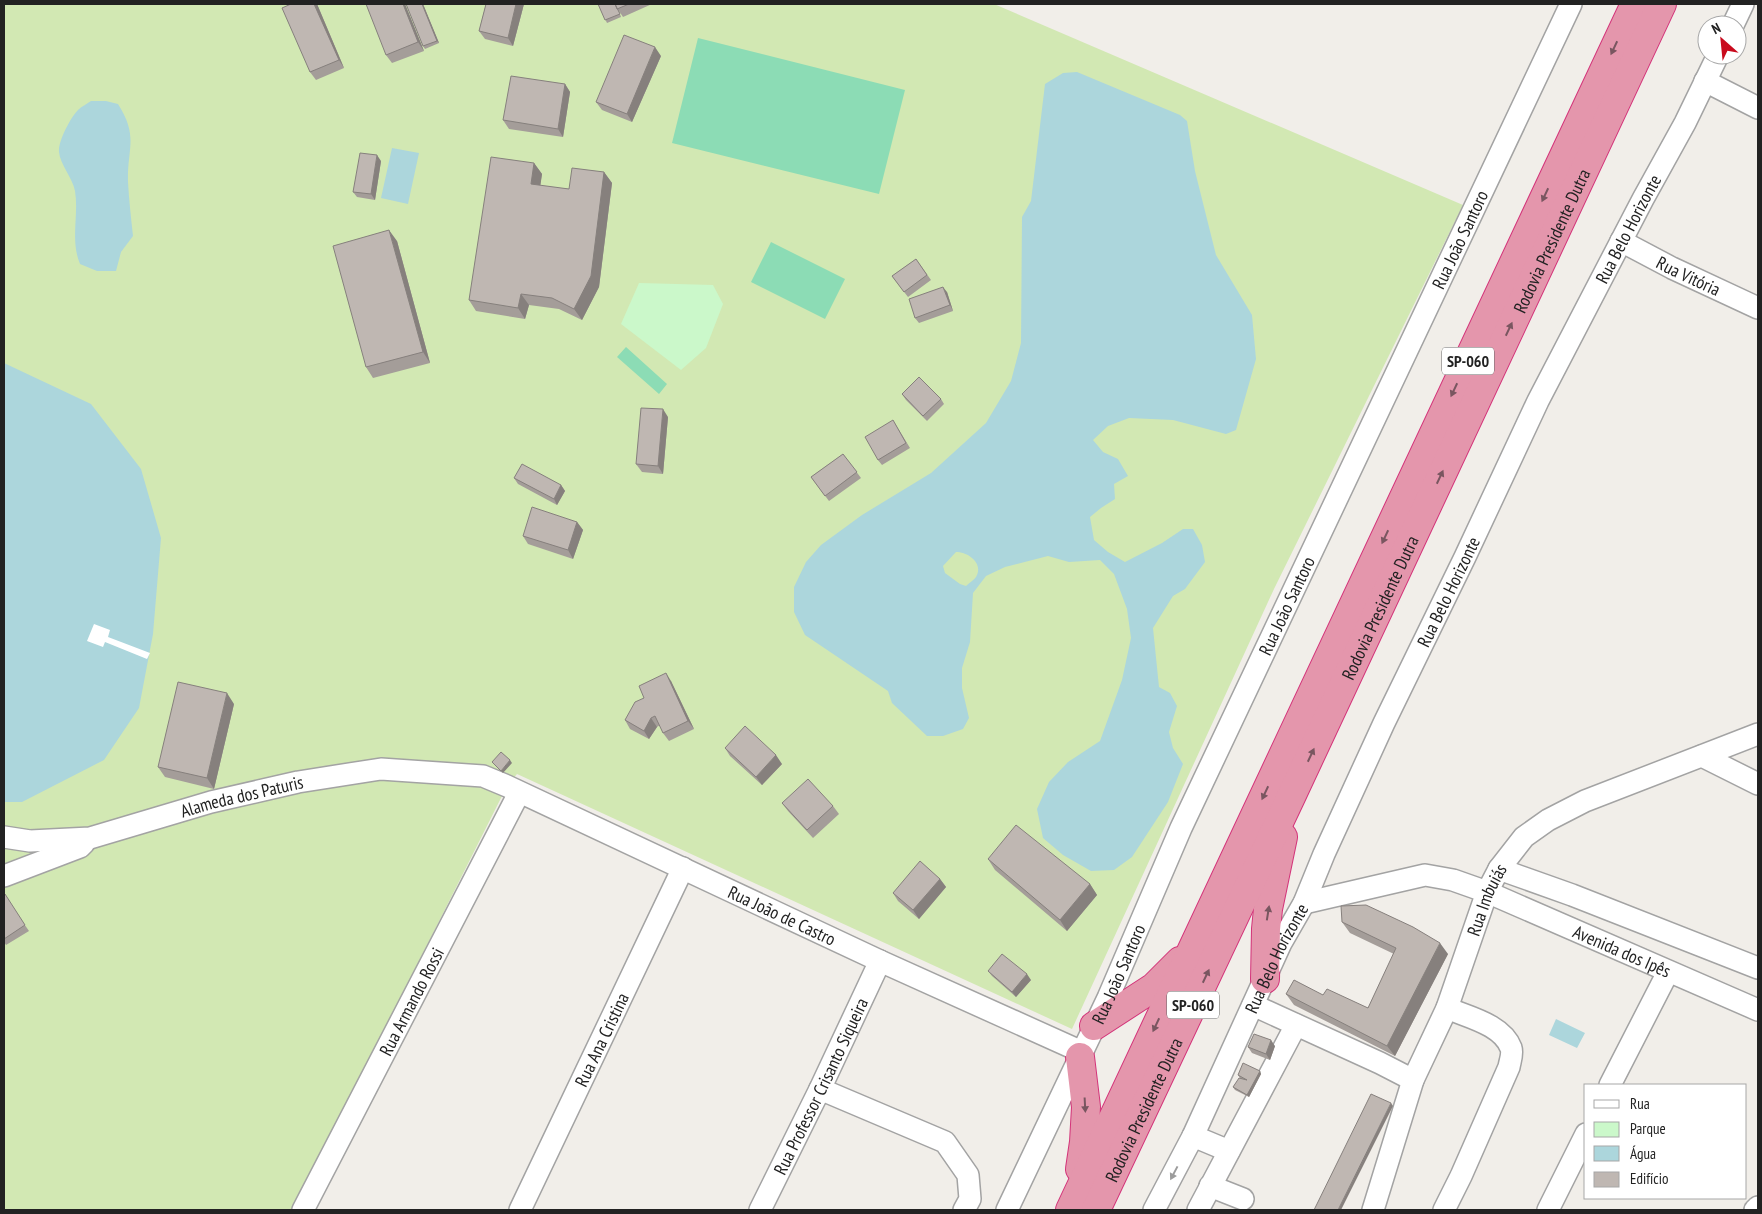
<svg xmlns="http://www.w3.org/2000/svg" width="1762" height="1214" font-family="'PT Sans Narrow',sans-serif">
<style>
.grass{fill:#d2e8b3}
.park{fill:#cbf8ca}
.pitch{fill:#8cdcb5}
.water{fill:#acd6dc;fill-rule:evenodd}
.pier{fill:#fff}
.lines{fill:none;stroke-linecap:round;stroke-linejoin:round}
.minor-casing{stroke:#a3a3a3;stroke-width:24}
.highway-casing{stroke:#d33379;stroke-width:30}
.minor{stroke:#fff;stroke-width:21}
.highway{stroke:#e496ac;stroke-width:28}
.wall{fill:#a49d99}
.shaded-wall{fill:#86807d}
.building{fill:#bfb7b2;stroke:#86807d}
.oneway{fill:#795660}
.oneway2{fill:#9c9c9c}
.labels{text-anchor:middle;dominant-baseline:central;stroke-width:5;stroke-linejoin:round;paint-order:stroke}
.shield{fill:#fff;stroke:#646464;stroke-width:1}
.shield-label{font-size:16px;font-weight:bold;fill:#222}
.street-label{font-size:18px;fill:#222;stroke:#fff}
</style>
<rect width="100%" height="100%" fill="#f1eee9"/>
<path class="grass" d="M4,4H994L1463,205L1274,589L1072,1029L517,774L507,786L294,1210H4Z"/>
<path class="park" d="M639,283L713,285L723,304L706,348L681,370L621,324Z"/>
<path class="pitch" d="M698,38L905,90L879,194L672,143Z
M771,242L845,279L825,319L751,282Z
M626,347L667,384L659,394L617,357Z"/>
<path class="water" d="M1077,72L1180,115L1187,121L1195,171L1216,255L1252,315L1256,359L1236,430L1226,434L1173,420L1129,418L1108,426L1093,440L1103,452L1118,459L1128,476L1114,484L1115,499L1101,508L1090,517L1094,540L1108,552L1125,562L1162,543L1183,529H1193L1202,545L1205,562L1185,589L1173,596L1153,628L1159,687L1170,693L1177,706L1169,732L1173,748L1183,764L1168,802L1132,857L1114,870L1091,871L1063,855L1043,838L1037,809L1049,782L1068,762L1100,741L1122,680L1131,638L1127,609L1114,574L1100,560L1069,562L1048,556L1005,567L986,576L973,593L970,642L962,668V688L969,718L963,729L943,736H927L892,703L888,691L805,635L794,612V587L806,562L821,545L862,515L931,473L986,423L1011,381L1021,343L1022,217L1031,201L1045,84L1063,73ZM956,552C968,552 984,563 976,577C974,580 969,583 966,586L960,584L945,573L943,566Z
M91,101H106L118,104C139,137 127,148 128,182C129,200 131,218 133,236L121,252L116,271H97L80,264C70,240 79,215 75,191C73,179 60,164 59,152C58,141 71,117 78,110C82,106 87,104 91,101Z
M392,148L419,153L408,204L381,198Z
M4,363L91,404L141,469L161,538L153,634L139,708L104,760L22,802H4Z
M1556,1019L1585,1033L1577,1048L1549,1035Z"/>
<path class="pier" d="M94,624L110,630L108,637L150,653L147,659L105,642L103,647L87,641Z"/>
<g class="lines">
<defs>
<g id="minor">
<path d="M1733,25L1743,4"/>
<path d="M1705,81L1758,108"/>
<path id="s1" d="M1621,241L1672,268L1758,308"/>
<path d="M1702,756L1758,784"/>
<path id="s2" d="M4,837L30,841L90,838L211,802L298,782L381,769L483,776L507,786L880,961L1082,1052"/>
<path d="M1499,869L1572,895L1758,968"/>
<path d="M4,876L80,847L84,843"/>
<path id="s3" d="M1304,903L1425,875L1453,880L1487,892L1758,1010"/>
<path d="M1253,1005L1380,1063L1413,1080"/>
<path d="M1610,1085L1668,972"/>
<path d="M820,1089L945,1142L968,1175L970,1199L964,1210"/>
<path d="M1193,1136L1229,1151"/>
<path d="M1210,1186L1243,1199"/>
<path id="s4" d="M303,1210L519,793"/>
<path id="s5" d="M520,1210L683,868"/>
<path id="s6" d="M760,1210L820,1089L880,961"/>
<path id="s7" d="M1007,1210L1108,998L1181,828L1571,4"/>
<path id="s8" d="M1154,1210L1193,1136L1281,943L1304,903L1324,854L1384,723L1465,557L1538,401L1643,199L1685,123L1718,55"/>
<path d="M1198,1210L1296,1025"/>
<path id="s9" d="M1373,1210L1413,1080L1447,1008L1487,892L1499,869L1524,837L1548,820L1585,801L1758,734"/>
<path d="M1444,1210L1461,1176L1509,1067C1510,1061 1513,1054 1511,1048C1502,1024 1467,1017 1447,1008"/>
<path d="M1548,1210L1586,1134"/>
<path d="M1755,1210L1758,1207"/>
</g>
<g id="highway">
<path d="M1265,979L1266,929L1268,909L1283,837"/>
<path d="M1094,1026L1154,987L1180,961"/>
<path d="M1080,1057L1086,1107L1084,1142L1080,1169"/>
<path d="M1070,1210L1635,4"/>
<path id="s10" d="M1096,1210L1290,799L1662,4"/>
</g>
</defs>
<use href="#minor" class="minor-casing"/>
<use href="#highway" class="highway-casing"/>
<use href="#minor" class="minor"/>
<use href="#highway" class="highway"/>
</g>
<path class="wall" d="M317,4L344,68L316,80L310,72Z
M405,4L424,51L392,63L386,55Z
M406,4H423L439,43L425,49L423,46Z
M486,4H524L513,46L485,39L479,31Z
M598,4H652L623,17L619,11L621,17L607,23Z
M661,56L632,122L602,110L596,102Z
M565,84L570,92L563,137L509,129L503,120Z
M381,161L375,200L357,197L353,192Z
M534,163L542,174L540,186L569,189L604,172L612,183L599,287L582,320L559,309L529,305L525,319L476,311L469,300Z
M397,241L430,363L373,378L366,367Z
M916,259L931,280L908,297L892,276Z
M947,292L953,311L919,323L915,318Z
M902,394L941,399L944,404L927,421L906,400Z
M668,417L663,474L642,472L636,464Z
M893,420L910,448L882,465L878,460Z
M843,454L861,478L829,501L811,477Z
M514,478L561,485L565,491L557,505L518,484Z
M577,522L583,530L573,559L528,544L523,536Z
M671,681L694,729L669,741L663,733L660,725L657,727L649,739L630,729L625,720L644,698Z
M234,704L214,789L165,777L158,767Z
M725,748L782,764L762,785L730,756Z
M782,803L833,806L839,814L813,838L788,811Z
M988,859L1090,884L1097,895L1067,931L995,870Z
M940,879L946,887L919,919L898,901L893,893Z
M4,895L29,931L6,945L4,942Z
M1342,922L1448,954L1395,1056L1294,1005L1286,994L1323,995L1368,1008L1394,954L1350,933Z
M988,971L1031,980L1016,997L992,976Z
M1275,1046L1270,1060L1252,1053L1248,1047Z
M1260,1071L1261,1074L1249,1097L1235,1090L1233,1087L1240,1078L1238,1075Z"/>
<path class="shaded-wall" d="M314,4H317L344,68L339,60Z
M403,4H405L424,51L418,42Z
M422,4H423L439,43L437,41Z
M516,4H524L513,46L508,38Z
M655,47L661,56L632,122L627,114Z
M565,84L570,92L563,137L558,129Z
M377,155L381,161L375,200L371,194Z
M534,163L542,174L539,195L531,184Z
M604,172L612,183L599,287L582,320L574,309Z
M389,230L397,241L430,363L423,352Z
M943,287L947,292L953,311L950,305Z
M521,294L529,305L525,319L518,308Z
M663,409L668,417L663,474L658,466Z
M561,485L565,491L557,505L554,499Z
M577,522L583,530L573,559L568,550Z
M666,673L671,681L694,729L688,721Z
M227,693L234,704L214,789L207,778Z
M651,718L657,727L649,739L644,731Z
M776,755L782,764L762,785L756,777Z
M510,760L512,763L503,773L501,771Z
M940,879L946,887L919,919L913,910Z
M1090,884L1097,895L1067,931L1060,920Z
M1440,943L1448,954L1395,1056L1387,1046Z
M1027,974L1031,980L1016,997L1012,992Z
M1271,1040L1275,1046L1270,1060L1266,1054Z
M1260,1071L1261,1074L1249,1097L1247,1095Z
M1391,1103L1393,1106L1341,1210H1338Z"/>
<path class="building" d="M291,4H314L339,60L310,72L282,8Z
M366,4H403L418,42L386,55Z
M406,4H422L437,41L423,46Z
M486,4H516L508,38L479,31Z
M598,4H615L620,14L605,20Z
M615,4H629L617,9Z
M624,35L655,47L627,114L596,102Z
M511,76L565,84L558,129L503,120Z
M360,153L377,155L371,194L353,192Z
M491,157L534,163L531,184L569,189L572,168L604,172L591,276L574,309L552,298L521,294L518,308L469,300Z
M389,230L423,352L366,367L333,246Z
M916,259L927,275L904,292L892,276Z
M943,287L950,305L915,318L909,299Z
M919,377L941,399L923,416L902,394Z
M641,408L663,409L658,466L636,464Z
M893,420L906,443L878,460L865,437Z
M843,454L857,472L825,496L811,477Z
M522,464L561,485L554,499L514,478Z
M532,507L577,522L568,550L523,536Z
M666,673L688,721L663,733L655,716L651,718L644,731L625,720L635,702L644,698L639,686Z
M178,682L227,693L207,778L158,767Z
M745,726L776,755L756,777L725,748Z
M501,752L510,760L501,771L492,762Z
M808,779L833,806L807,830L782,803Z
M1016,825L1090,884L1060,920L988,859Z
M920,861L940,879L913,910L893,893Z
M5,894L25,925L4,939V895Z
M1366,905L1413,927L1440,943L1387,1046L1286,994L1294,980L1323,995L1327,989L1368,1008L1396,948L1342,922L1341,906Z
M1002,954L1027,974L1012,992L988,971Z
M1254,1034L1271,1040L1266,1054L1248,1047Z
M1243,1063L1260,1071L1247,1095L1233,1087L1239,1078L1247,1080L1238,1075Z
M1371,1094L1391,1103L1338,1210H1314Z"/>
<defs><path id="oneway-solid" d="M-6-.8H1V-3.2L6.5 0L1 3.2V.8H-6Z" transform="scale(1.25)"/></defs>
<g class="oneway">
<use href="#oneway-solid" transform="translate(1614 48) rotate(115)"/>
<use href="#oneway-solid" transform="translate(1545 195) rotate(115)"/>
<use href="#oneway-solid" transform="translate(1509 329) rotate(-65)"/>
<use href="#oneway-solid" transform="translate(1454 390) rotate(115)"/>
<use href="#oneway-solid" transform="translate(1440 477) rotate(-65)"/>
<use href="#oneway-solid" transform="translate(1385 537) rotate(115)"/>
<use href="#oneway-solid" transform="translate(1311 755) rotate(-65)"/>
<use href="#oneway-solid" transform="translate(1265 793) rotate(115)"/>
<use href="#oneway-solid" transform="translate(1268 913) rotate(-81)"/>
<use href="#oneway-solid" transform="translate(1206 976) rotate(-65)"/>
<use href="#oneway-solid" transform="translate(1156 1025) rotate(115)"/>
<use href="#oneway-solid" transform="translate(1085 1105) rotate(87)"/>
</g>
<use class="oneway2" href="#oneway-solid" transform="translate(1174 1173) rotate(118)"/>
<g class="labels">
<g class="shield">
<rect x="1442" y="347.5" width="52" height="27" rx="4"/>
<rect x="1167" y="991.5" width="52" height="27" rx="4"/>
</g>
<g class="shield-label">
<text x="1468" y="361">SP-060</text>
<text x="1193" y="1005">SP-060</text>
</g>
<g class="street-label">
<text stroke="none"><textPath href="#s8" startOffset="1090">Rua Belo Horizonte</textPath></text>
<text stroke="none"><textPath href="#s7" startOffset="1071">Rua João Santoro</textPath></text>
<text stroke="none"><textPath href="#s10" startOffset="1071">Rodovia Presidente Dutra</textPath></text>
<text stroke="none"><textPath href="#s1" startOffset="76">Rua Vitória</textPath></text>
<text stroke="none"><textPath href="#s8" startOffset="685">Rua Belo Horizonte</textPath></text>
<text stroke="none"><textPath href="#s7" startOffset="666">Rua João Santoro</textPath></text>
<text stroke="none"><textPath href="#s10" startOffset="666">Rodovia Presidente Dutra</textPath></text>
<text stroke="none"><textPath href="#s2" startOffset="244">Alameda dos Paturis</textPath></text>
<text stroke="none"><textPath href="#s9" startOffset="331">Rua Imbuiás</textPath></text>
<text stroke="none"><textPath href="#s2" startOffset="818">Rua João de Castro</textPath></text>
<text stroke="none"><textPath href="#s3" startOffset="336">Avenida dos Ipês</textPath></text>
<text stroke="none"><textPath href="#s8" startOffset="280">Rua Belo Horizonte</textPath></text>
<text stroke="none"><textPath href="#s7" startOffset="261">Rua João Santoro</textPath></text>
<text stroke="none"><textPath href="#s4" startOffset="235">Rua Armando Rossi</textPath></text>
<text stroke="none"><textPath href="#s5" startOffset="189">Rua Ana Cristina</textPath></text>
<text stroke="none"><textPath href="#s6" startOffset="138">Rua Professor Crisanto Siqueira</textPath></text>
<text stroke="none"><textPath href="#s10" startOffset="111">Rodovia Presidente Dutra</textPath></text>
</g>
</g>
<rect width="1762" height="1214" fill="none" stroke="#222222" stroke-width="10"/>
<rect x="1584" y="1084" width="162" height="115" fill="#ffffff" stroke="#a7a7a7"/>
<rect x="1594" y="1100" width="25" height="8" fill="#ffffff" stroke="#a7a7a7"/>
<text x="1630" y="1109" font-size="15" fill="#222222">Rua</text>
<rect x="1594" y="1122" width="25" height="15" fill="#cbf8ca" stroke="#a7a7a7"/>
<text x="1630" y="1134" font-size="15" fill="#222222">Parque</text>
<rect x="1594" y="1146" width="25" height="15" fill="#acd6dc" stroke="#a7a7a7"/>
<text x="1630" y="1159" font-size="15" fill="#222222">Água</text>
<rect x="1594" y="1172" width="25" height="15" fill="#bfb7b2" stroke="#a7a7a7"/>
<text x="1630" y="1184" font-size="15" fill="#222222">Edifício</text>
<g transform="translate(1722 40) rotate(333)"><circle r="24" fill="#ffffff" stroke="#a7a7a7"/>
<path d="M0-4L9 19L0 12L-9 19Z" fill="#c90a1d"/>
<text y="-8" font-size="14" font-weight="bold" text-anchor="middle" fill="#222222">N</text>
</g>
</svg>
